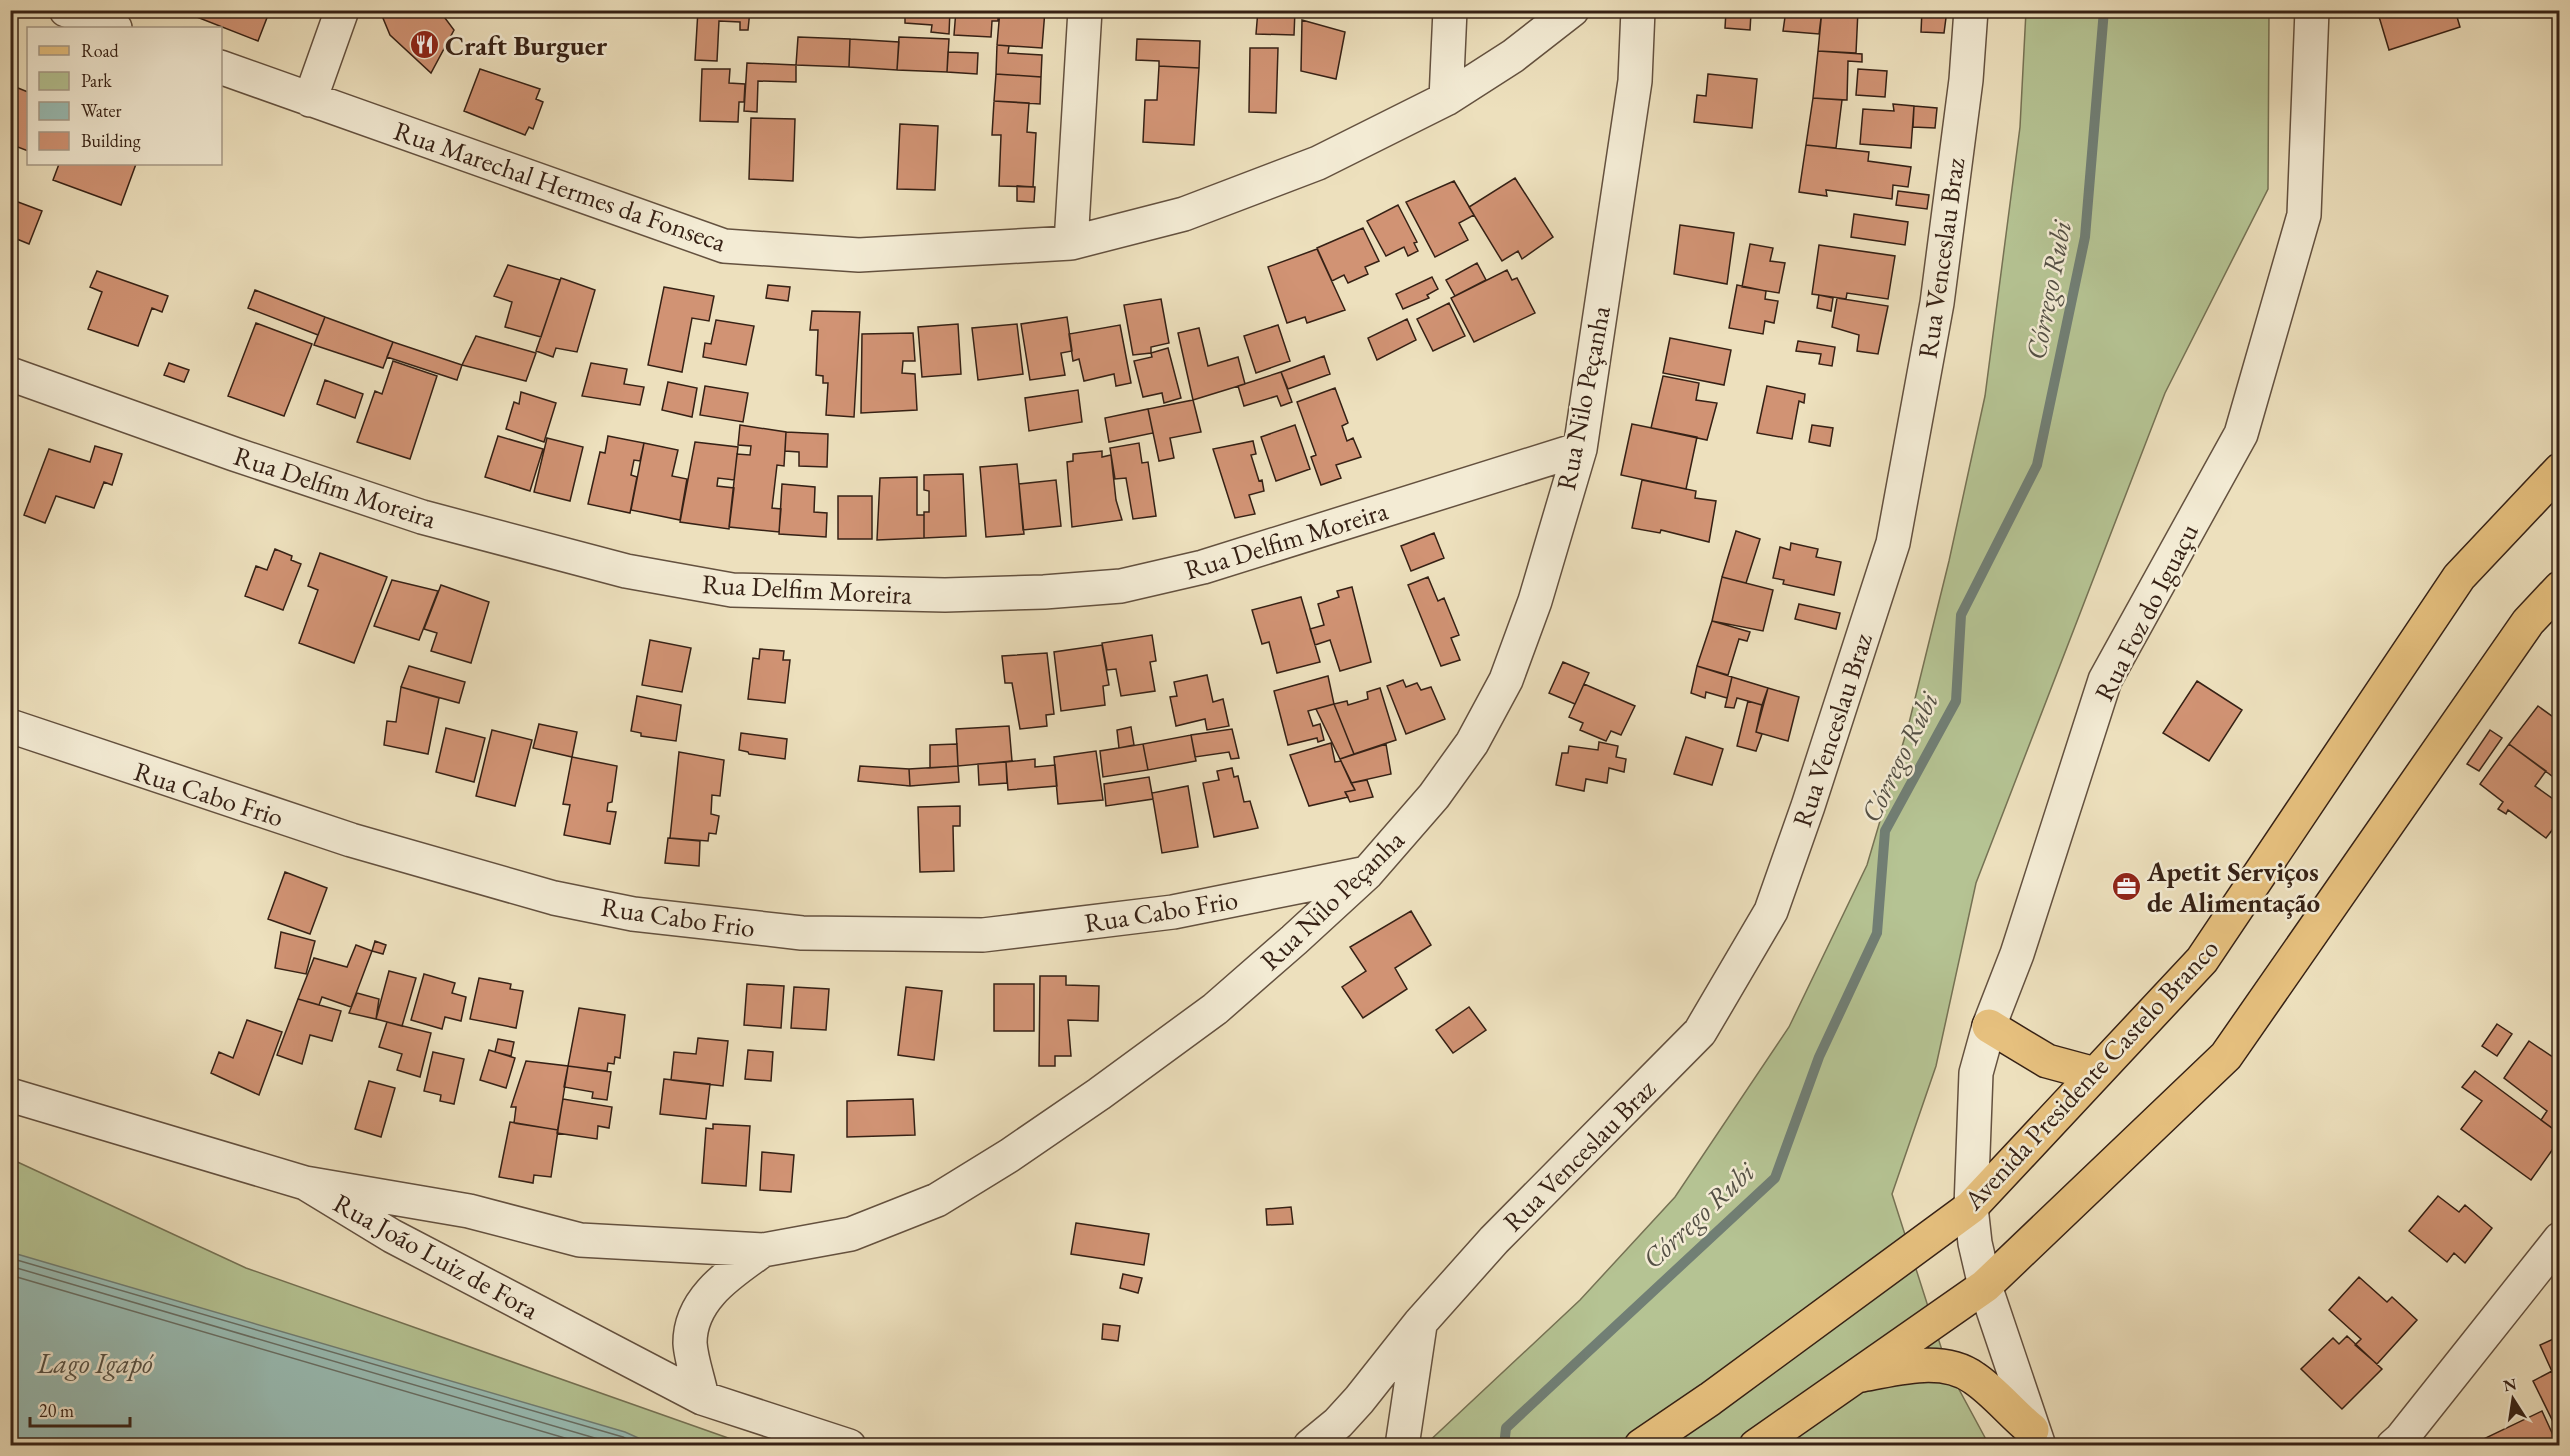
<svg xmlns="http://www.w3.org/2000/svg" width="2570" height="1456" font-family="'EB Garamond',serif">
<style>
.green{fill:#b5c393;stroke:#767254;stroke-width:1.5}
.water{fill:#99bdb5;stroke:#717f75;stroke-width:1.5}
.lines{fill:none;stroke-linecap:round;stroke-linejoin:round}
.shore{stroke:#686f65;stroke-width:1.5}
.stream{stroke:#717f75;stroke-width:10}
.building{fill:#d19374;stroke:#362115;stroke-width:1.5}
.minor-casing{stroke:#64513f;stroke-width:36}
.major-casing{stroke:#362115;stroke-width:36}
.minor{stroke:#f3ebd4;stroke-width:33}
.major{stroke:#e6c07e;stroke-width:33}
.labels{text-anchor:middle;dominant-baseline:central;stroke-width:5;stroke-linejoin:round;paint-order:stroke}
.poi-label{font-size:27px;font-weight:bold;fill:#362115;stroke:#f3ebd4;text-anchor:start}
.street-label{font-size:27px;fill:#362115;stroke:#f3ebd4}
.water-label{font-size:28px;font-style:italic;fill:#545045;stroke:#f3ebd4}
</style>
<rect width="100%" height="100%" fill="#ede0bd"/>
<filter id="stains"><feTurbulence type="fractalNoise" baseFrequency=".00333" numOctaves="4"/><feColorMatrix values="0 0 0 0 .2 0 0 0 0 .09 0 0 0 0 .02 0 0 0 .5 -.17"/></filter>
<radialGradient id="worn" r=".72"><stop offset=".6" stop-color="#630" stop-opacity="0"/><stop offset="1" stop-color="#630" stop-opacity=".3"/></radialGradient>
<path class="green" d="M2026,11H2269L2268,189L2165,393L1976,883L1936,1066L1892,1194L1948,1369L1989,1445L1424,1446L1580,1300L1675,1197L1789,1027L1867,865L1909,723L1949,561L1985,396L2020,127Z
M11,1159L246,1268L748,1445L11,1446Z"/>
<path class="water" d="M10,1252L625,1432L654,1445H11Z"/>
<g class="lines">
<path class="shore" d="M10,1258L623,1437L640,1446
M10,1266L622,1446
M10,1275L592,1446"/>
<path class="stream" d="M1504,1446L1506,1428L1775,1178L1819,1057L1877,933L1885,831L1956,701L1961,615L2037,465L2085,237L2104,10"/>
</g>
<path class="building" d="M179,10H270L258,41Z
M439,10L454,30L431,73L390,35L380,11Z
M698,10H750L748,30H740V22L719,21L717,61L695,60Z
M905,10H950L949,34L931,32L932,25L905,23Z
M956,10L998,13V21H992L991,37L954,35Z
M1000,10H1045L1042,48L997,45Z
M1258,10H1295L1294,35L1256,34Z
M1790,10H1822L1819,34L1783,31L1785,17H1790Z
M1822,10H1858L1856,53L1818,51Z
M1922,10H1947L1944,33L1921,32Z
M2377,10H2455L2460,27L2389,50Z
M1726,11L1751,13L1750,30L1725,28Z
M1302,20L1345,32L1336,79L1301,71Z
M798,37L850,39L849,67L796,65Z
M899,37L949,39L947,72L897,70Z
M850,39L899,42L897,70L849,67Z
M1137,39L1200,41L1199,68L1159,66V61L1136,60Z
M997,45L1009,46L1008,53L1042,55L1041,77L996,74Z
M1250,48H1278L1276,113L1249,112Z
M1818,51L1862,54V62L1848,61L1847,100L1813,98Z
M948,52L978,53L977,74L947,72Z
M747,63L796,65V82L758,81L757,112L744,111Z
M1159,66L1199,68L1194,145L1143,142L1145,100H1157Z
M480,69L540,89L536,99L543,102L533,129L529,127L525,135L464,111Z
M702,69H730L729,83L745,84L744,102H739L738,122L700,121Z
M1858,69L1887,71L1885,97L1856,95Z
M996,74L1041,77L1040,104L994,101Z
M1708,74L1757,79L1752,128L1694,122L1697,95L1706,96Z
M13,86L28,92V151L10,144Z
M1813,98L1842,100L1836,148L1806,145Z
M994,101L1029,103L1027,132L1036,133L1033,187L999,186L1001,135H992Z
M1893,104L1914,106L1911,148L1860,144L1863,109L1894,111Z
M1914,106L1937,108L1935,128L1913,127Z
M751,118L795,119L793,181L749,179Z
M900,124L938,126L935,190L897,189Z
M1806,145L1869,152L1868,161L1911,167L1908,187L1893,185L1892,199L1826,190L1827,196L1799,192Z
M59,164H136L121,205L53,180Z
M1515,178L1553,237L1522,259L1518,251L1502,261L1469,207Z
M1454,181L1474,215L1459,223L1468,240L1435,257L1406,202Z
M1017,186L1035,187L1034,202L1017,201Z
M1898,191L1929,195L1927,209L1896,205Z
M10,199L42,211L29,244L12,237L16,228L10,226Z
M1398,205L1417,242L1414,243L1418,251L1408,256L1404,247L1386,256L1367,221Z
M1854,214L1908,222L1905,245L1851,237Z
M1680,225L1734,233L1727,284L1674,274Z
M1363,228L1379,261L1365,267L1368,274L1348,283L1344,275L1332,281L1317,248Z
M1750,244L1773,248L1770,261L1785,263L1779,293L1742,287Z
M1819,245L1895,256L1888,299L1847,293L1846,299L1812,294Z
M1317,249L1345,310L1307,323L1305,317L1287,323L1268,267Z
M1477,263L1486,280L1455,296L1446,280Z
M508,265L560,280L541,337L505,327L512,302L494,296Z
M1507,270L1512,280L1517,278L1535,313L1474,342L1451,298Z
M97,271L168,296L162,312L152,308L138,346L88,329L102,292L90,287Z
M1432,277L1438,289L1427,295L1429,298L1403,309L1396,294Z
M561,278L595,290L577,352L556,348L553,357L536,351Z
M768,285L790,287L788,301L766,298Z
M1737,285L1766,291L1765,299L1778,301L1774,323L1765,321L1763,334L1729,328Z
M664,287L714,296L709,321L692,318L682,372L648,365Z
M255,290L325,317L318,335L248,308Z
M1819,295L1833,298L1831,311L1817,308Z
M1837,298L1888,306L1878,354L1857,351L1859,335L1832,327Z
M1161,299L1169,343L1151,347V353L1133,355L1124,305Z
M1449,303L1465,336L1433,351L1417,319Z
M812,311L860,312L854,417L826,415L828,383H823V376L816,375L818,330H810Z
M325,317L393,342L383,368L314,345Z
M1067,317L1072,351L1061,353L1065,375L1030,380L1021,324Z
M1407,319L1416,340L1377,360L1368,338Z
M716,320L754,326L746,365L703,357L705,343L711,344Z
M256,323L312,344L284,416L228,396Z
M958,324L961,374L922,377L918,327Z
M1017,324L1023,374L978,380L972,328Z
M1120,325L1131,383L1116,386L1114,374L1084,381L1079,359L1073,361L1069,334Z
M1278,325L1290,361L1256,373L1244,336Z
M1199,328L1208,366L1238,357L1245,384L1193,400L1178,333Z
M913,333L915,361H903L902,373L915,374L917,410L861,413L862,334Z
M476,336L536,353L526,381L462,365Z
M1670,338L1731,350L1724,385L1663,373Z
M1798,341L1835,347L1832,366L1819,364L1821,354L1796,351Z
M393,342L462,365L457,380L387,357Z
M1168,348L1181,398L1164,403L1162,393L1143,397L1134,361L1152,357L1151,353Z
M1324,356L1330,374L1288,389L1281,372Z
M393,361L437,376L410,459L357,442L375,391L382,394Z
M169,363L189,370L184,382L164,375Z
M591,363L627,369L624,384L644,387L640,405L582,396Z
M1281,372L1292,402L1281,406L1277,396L1244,406L1238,386Z
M1663,376L1699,383L1696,400L1717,403L1707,440L1651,428Z
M325,380L363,394L355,418L317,404Z
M668,382L697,388L692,417L662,410Z
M705,386L748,393L743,422L700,415Z
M1767,386L1805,394L1804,403L1799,401L1792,439L1757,433Z
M1335,388L1348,423L1342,426L1347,441L1353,438L1361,457L1336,465L1341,478L1321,485L1311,457L1316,455L1297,402Z
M1078,390L1082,422L1029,431L1025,398Z
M521,392L556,403L544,442L506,429L514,402L519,404Z
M1193,400L1201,432L1170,438L1174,458L1159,461L1148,409Z
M1148,409L1153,433L1109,442L1105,418Z
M1632,424L1697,437L1686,489L1621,475Z
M740,425L786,432L784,466L777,465L772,508L781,509L779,532L729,527L737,454L750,455L751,446L738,445Z
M1295,425L1310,469L1276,481L1261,437Z
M1812,425L1833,428L1830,446L1809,442Z
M786,432L828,434L827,467L799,466V452L785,451Z
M498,436L543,449L530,491L485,477Z
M608,436L644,443L640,461L634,460L631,475L637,477L630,513L588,504L600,452L605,453Z
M547,438L583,447L570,501L534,492Z
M1253,441L1256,454L1251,455L1259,481L1262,480L1264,491L1249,495L1255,514L1235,518L1213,449Z
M695,442L738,447L734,480L718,478L717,486L734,488L729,529L680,522Z
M644,443L678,450L672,476L687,479L680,520L631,510Z
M1139,443L1142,463L1148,462L1156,516L1133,519L1126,478L1115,479L1110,448Z
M95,446L122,454L112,485L104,482L94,508L56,496L45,523L24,515L49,449L90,462Z
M1102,451V457L1111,455L1116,500L1122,520L1072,527L1067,462L1073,461V454Z
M1017,464L1024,534L986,537L980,467Z
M963,474L966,536L924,538V512H929V491L924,490V475Z
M917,477V515H924V538L877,540L880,478Z
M1056,480L1061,526L1023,530L1019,484Z
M1642,480L1696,491L1695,498L1716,501L1709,542L1661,530L1660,533L1632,528Z
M782,484L815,487L814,512L827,513L826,537L779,534Z
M838,496H872V539H838Z
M1736,531L1760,539L1746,583L1722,577Z
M1434,533L1444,558L1411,571L1401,546Z
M1791,543L1818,549L1816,557L1841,562L1834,595L1783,584L1784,580L1773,578L1780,547L1790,550Z
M275,549L292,556L291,560L301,564L283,610L245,596L256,566L267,570Z
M320,553L387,577L354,663L299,643L318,590L308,586Z
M1428,577L1438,601L1444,598L1459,635L1451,638L1460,660L1441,666L1408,585Z
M1722,577L1773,590L1763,631L1712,621Z
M392,580L438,591L419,640L374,626Z
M441,585L489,602L471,663L431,651L437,633L424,629Z
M1352,587L1371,662L1340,671L1330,640L1315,645L1310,629L1324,625L1318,604L1339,597L1337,591Z
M1301,597L1320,662L1277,673L1269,642L1262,644L1252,610Z
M1799,604L1840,613L1836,629L1795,619Z
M1712,621L1750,632L1747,641L1739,639L1728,675L1697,666Z
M1152,635L1156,661L1150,662L1155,691L1121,696L1116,669L1107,670L1102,643Z
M650,640L691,648L682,692L642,685Z
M1102,645L1109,685L1103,686L1105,705L1061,711L1054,652Z
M760,649L784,651L783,660H790L785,703L748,699L753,658L759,659Z
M1047,653L1054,714L1046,715L1047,726L1020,729L1012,683H1005L1002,656Z
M1563,662L1589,673L1575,704L1549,693Z
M409,666L465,682L459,703L401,687Z
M1697,666L1732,677L1727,698L1706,692L1705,698L1691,693Z
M1207,675L1213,702L1223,699L1229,726L1207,730L1205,719L1176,726L1170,697L1177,696L1174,682Z
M1328,676L1334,704L1308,711L1313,726L1320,724L1324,740L1318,742L1317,738L1288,745L1274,691Z
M1732,677L1768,688L1762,705L1737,698L1734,708L1725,707Z
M1403,680L1406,687L1417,683L1421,690L1431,687L1445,719L1406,734L1387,686Z
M2197,681L2242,710L2209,761L2163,733Z
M1584,684L1635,706L1621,735L1611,731L1606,741L1580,730L1583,723L1569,717Z
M401,687L439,698L428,754L384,745L387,721L396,722Z
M1380,688L1396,740L1354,754L1334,704L1347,701L1348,705L1368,699L1367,692Z
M1768,688L1799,697L1788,741L1756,732Z
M637,696L681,705L676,741L641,736V733L631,731Z
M1748,701L1762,705L1756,732L1762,734L1756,751L1737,746Z
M1334,704L1354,754L1340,759L1316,709Z
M2538,706L2560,722V782L2509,744Z
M539,724L577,732L572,757L533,748Z
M1009,726L1012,761L958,766L956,729Z
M1131,727L1134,745L1119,748L1117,730Z
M446,728L485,738L474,782L436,772Z
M1232,729L1239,758L1231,759L1229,752L1195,757L1191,735Z
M492,730L532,740L515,806L476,796Z
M2490,730L2502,738L2479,771L2467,764Z
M741,733L787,739L785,759L749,754L748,752L739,750Z
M1191,735L1196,761L1148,770L1143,744Z
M1686,737L1723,749L1712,785L1674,774Z
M1599,742L1618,746L1616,757L1626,759L1624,772L1609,768L1607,783L1586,779L1584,791L1556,785L1562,753H1568L1569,746L1598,750Z
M1331,743L1335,762L1341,761L1355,790L1345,792L1348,797L1309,806L1290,755Z
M957,744L958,766L930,768V745Z
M1143,744L1148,770L1103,777L1100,751Z
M1386,744L1391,774L1351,783L1340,759Z
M2509,744L2546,771L2535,786L2560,804V820L2546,838L2508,810L2506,814L2498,809L2503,802L2480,784Z
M1096,751L1103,800L1058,804L1054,757Z
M679,752L724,760L720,796L712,795L711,814L719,816L716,834L709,833L708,841L670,838Z
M572,757L617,766L612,802L608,803L607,811L616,812L610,844L564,835L570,805L563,804Z
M1035,759V767L1055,765L1057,786L1008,790L1006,762Z
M1006,762L1007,783L979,785L978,764Z
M860,766L909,769L910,786L858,781Z
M958,766L959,782L910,786L909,769Z
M1232,768L1234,777L1238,776L1244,802L1250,801L1258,828L1214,837L1203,783L1219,780L1217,771Z
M1149,777L1153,799L1106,806L1104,784Z
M1367,780L1373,797L1350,802L1345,792L1355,790L1351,783Z
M1188,786L1198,847L1162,853L1152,793Z
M960,806V826H953L954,871L920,872L918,807Z
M668,838L700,841L699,866L665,863Z
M285,872L327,888L310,934L268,919Z
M1411,911L1431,945L1395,968L1407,989L1363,1018L1342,987L1366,971L1350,947Z
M281,932L315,941L306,974L275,968Z
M375,941L386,945L383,954L372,951Z
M356,945L372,951L351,1007L322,997L319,1005L298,999L314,958L347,967Z
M389,971L416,978L402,1026L376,1019Z
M424,974L455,983L452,993L466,997L461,1021L445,1017L442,1029L411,1020Z
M1040,976H1066V985L1099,986L1098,1021L1068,1020L1071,1056H1055V1066H1039Z
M479,978L511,984L510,989L523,991L516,1028L470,1019Z
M747,984L784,986L781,1028L744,1025Z
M994,984H1034V1031H994Z
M794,987L829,989L826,1030L791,1028Z
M906,987L942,991L934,1060L898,1055Z
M357,993L379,999L376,1019L349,1013Z
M298,999L341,1011L332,1041L310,1035L302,1064L277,1055Z
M1469,1007L1486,1030L1453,1053L1436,1030Z
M579,1008L625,1015L620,1058L615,1057L614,1064L608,1063L607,1071L568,1066Z
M247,1020L282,1032L259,1095L211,1073L219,1052L233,1058Z
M387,1022L431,1033L420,1077L397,1070L402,1054L379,1047Z
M2497,1024L2512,1034L2497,1056L2482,1046Z
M698,1038L728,1041L723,1086L671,1080L674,1052L696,1054Z
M498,1039L514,1042L511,1056L495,1052Z
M2529,1041L2560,1062V1134L2541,1120L2547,1111L2504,1078Z
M489,1050L515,1058L506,1088L480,1080Z
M748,1050L773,1052L771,1081L745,1079Z
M433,1052L464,1059L454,1104L440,1101L441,1095L424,1091Z
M526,1061L568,1066L558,1130L514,1123L516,1107H511Z
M568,1066L611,1072L607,1100L592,1098L593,1092L564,1087Z
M2475,1071L2560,1134V1139L2531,1180L2461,1129L2482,1101L2462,1087Z
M664,1079L710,1084L706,1119L660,1114Z
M369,1081L395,1088L381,1137L355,1129Z
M563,1099L612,1107L609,1128L598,1126L597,1139L557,1133Z
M913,1099L915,1135L847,1137V1101Z
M510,1122L558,1130L551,1177L534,1175L533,1183L499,1177Z
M713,1124L750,1126L746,1186L702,1183L706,1128L713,1129Z
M762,1152L794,1155L791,1192L760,1190Z
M2438,1196L2459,1212L2465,1205L2492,1228L2465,1263L2454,1253L2447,1262L2409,1231Z
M1291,1207L1293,1224L1267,1225L1266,1209Z
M1076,1223L1149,1234L1144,1265L1071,1254Z
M1123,1274L1142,1278L1138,1293L1120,1288Z
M2359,1277L2387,1302L2392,1297L2417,1320L2377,1364L2355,1345L2361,1339L2329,1310Z
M1103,1324L1120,1326L1118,1341L1102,1339Z
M2347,1336L2382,1369L2342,1409L2301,1369L2333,1338L2339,1344Z
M2560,1336V1376L2555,1378L2540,1345Z
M2552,1371L2560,1386V1436L2533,1381Z
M2542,1411L2558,1446H2474L2473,1444Z"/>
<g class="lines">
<defs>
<path id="minor" d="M66,10L115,28
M220,67L724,246L859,255L1071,243L1184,214L1318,163L1446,99L1513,56L1572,10
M1446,99L1450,10
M310,100L342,10
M1071,243L1085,10
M10,374L234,454L422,517L626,571L732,590L945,595L1044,592L1121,586L1203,567L1580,449
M10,726L351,840L554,898L633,914L802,933L983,935L1173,912L1367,873
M10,1095L305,1183L392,1236L702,1398L849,1446
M305,1183L469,1211L580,1240L763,1250L851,1234L937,1200L1010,1155L1099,1094L1215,1009L1294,940L1367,873L1434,796L1472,743L1506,680L1535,601L1580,449L1635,81L1638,10
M702,1398C699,1381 691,1360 690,1343C690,1298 731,1273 763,1250
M1310,1446L1338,1423L1359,1400L1420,1323L1494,1240L1700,1032L1771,911L1808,806L1893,543L1937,303L1966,80L1971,10
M1402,1446L1420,1325
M2039,1446L1985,1286L1975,1243L1971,1207L1976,1073L1989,1026L2017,954L2105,680L2241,434L2304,215L2312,10
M2393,1446L2401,1439L2560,1239"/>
<path id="major" d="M1989,1026L2047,1061L2095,1074
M1862,1375C1897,1369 1942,1355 1974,1378C1995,1392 2012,1414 2032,1430
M1641,1446L1710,1399L1971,1207L2202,960L2459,577L2560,470
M1756,1446L1985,1286L2226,1056L2528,622L2560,588"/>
</defs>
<use href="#minor" class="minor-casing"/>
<use href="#major" class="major-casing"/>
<use href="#minor" class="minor"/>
<use href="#major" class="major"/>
</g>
<defs>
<symbol id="restaurant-disc" viewBox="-11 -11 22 22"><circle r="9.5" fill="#8f2418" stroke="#f3ebd4"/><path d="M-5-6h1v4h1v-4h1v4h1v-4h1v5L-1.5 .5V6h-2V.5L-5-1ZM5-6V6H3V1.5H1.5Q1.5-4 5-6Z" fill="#fff"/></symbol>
<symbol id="office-disc" viewBox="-11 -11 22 22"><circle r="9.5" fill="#8f2418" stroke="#f3ebd4"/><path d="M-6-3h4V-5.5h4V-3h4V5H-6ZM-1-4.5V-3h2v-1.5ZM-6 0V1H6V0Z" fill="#fff"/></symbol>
</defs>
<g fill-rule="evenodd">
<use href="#restaurant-disc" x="408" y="28" width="33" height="33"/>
<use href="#office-disc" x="2110" y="870" width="33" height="33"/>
</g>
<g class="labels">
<g class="poi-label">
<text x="445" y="45">Craft Burguer</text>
<text x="2147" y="871">Apetit Serviços<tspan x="2147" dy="31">de Alimentação</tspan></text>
</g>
<g class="street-label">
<text transform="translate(560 186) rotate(19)">Rua Marechal Hermes da Fonseca</text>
<text transform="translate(1941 258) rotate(-82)">Rua Venceslau Braz</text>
<text transform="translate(1583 398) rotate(-79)">Rua Nilo Peçanha</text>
<text transform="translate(335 487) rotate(18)">Rua Delfim Moreira</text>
<text transform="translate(1286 540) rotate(-17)">Rua Delfim Moreira</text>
<text transform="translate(807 589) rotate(3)">Rua Delfim Moreira</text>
<text transform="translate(2146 612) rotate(-63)">Rua Foz do Iguaçu</text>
<text transform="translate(1832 730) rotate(-72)">Rua Venceslau Braz</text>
<text transform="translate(209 794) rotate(18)">Rua Cabo Frio</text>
<text transform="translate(1332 900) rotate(-44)">Rua Nilo Peçanha</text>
<text transform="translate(1161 911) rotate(-9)">Rua Cabo Frio</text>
<text transform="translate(678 917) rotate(8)">Rua Cabo Frio</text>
<text transform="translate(2091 1074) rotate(-47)">Avenida Presidente Castelo Branco</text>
<text transform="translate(1579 1155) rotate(-45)">Rua Venceslau Braz</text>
<text transform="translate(436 1256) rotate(29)">Rua João Luiz de Fora</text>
</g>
<g class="water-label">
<text transform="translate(2048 290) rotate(-79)">Córrego Rubi</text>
<text transform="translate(1899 757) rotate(-64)">Córrego Rubi</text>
<text transform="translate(1698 1215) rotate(-43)">Córrego Rubi</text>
<text x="95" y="1363">Lago Igapó</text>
</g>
</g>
<rect width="2570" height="1456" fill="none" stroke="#ede0bd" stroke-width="36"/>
<rect x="12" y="12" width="2546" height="1432" fill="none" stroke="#362115" stroke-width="3"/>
<rect x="18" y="18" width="2534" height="1420" fill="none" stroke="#362115" stroke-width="1.5"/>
<rect x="27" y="27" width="195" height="138" fill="#f3ebd4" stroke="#a79a88" stroke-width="1.5"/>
<rect x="39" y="46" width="30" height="9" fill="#e6c07e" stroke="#a79a88" stroke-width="1.5"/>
<text x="81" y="57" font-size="18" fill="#362115">Road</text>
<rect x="39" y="72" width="30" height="18" fill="#b5c393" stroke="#a79a88" stroke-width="1.5"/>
<text x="81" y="87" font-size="18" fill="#362115">Park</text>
<rect x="39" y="102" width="30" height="18" fill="#99bdb5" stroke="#a79a88" stroke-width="1.5"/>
<text x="81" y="117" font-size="18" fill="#362115">Water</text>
<rect x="39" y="132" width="30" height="18" fill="#d19374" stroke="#a79a88" stroke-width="1.5"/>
<text x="81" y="147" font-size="18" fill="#362115">Building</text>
<g transform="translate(2513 1399) rotate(348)" stroke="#f3ebd4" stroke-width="4.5" paint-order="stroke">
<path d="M0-4.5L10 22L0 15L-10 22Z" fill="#362115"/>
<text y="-9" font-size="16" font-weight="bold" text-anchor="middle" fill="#362115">N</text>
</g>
<path d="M30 1417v9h100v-9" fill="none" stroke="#362115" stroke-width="3"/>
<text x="39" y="1417" font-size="18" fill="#362115" stroke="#f3ebd4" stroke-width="4.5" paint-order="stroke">20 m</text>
<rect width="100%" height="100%" filter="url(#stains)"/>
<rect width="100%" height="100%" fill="url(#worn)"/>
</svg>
